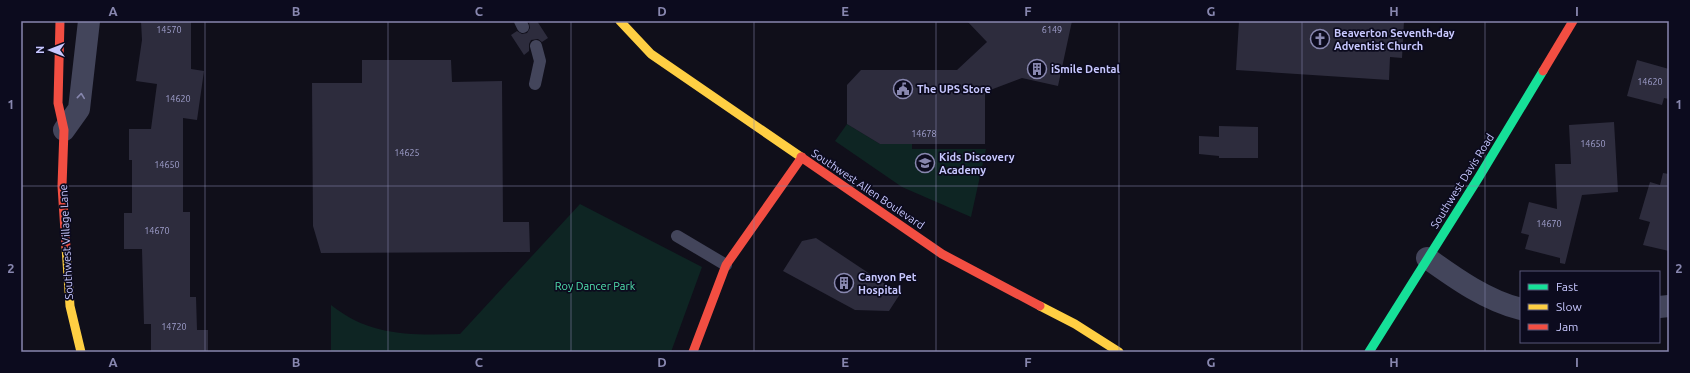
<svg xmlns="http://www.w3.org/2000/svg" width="1690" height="373" font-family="Ubuntu,sans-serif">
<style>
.green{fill:#0e2523}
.building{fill:#2d2c3d}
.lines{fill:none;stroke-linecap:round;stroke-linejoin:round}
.lane{stroke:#43455b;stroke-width:12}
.street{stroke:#43455b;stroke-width:22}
.fast{stroke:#16e098;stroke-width:9}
.slow{stroke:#ffcf43;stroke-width:9}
.jam{stroke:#f24e42;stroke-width:9}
.oneway{stroke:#8686ad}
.grid{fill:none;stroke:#8887af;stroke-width:1;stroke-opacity:0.55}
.labels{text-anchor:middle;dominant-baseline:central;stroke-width:3.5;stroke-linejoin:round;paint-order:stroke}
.number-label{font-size:9px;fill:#a1a1ce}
.poi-label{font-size:11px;font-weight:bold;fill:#c8c8ff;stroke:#0c0b1e;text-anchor:start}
.street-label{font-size:11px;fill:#c8c8ff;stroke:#0c0b1e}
.park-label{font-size:11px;fill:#50e3ae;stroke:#0c0b1e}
.neatline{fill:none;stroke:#8887af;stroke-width:1.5}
.grid-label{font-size:13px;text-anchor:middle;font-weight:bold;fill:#8887af}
</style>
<rect width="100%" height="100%" fill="#100f1a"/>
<path class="green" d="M847,124L880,144H912V149H986L971,217L902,187L835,141Z
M580,204L702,267L671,352H331V305C371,337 411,335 460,334Z"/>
<path class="building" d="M141,21H191V69L204,71L197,120L183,118V212H190V297H196L197,330H208V352H151V324H144L142,249H124V213H132V160H129V129H151L157,84L136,81L142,40Z
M532,21H537L548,38L542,42L538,39L531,40L529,44V51L524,55L511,35L517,31L522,34L527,33L530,28L529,23Z
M967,21H1072L1058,86L1022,78L985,92V144H880L847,124V85L861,70H957L987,42Z
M1239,21H1404L1402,58L1390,57L1389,80L1236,70Z
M362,60H451L452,82L502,81L503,222H529L530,252L321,253L313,226L312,83H362Z
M1637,60L1669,69V99L1664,98L1662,105L1627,96Z
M1614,122L1618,192L1582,195L1565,264L1560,263V258L1525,249L1529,235L1521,233L1529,202L1557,209L1555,164H1571L1569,125Z
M1219,126L1258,127V158H1219V156L1199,154V136L1219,137Z
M1663,173L1669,174V251L1643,245L1650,222L1639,219L1650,182L1660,185Z
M816,238L900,294L889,311L855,310L783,271L802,241Z"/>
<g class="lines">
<path class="lane" d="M520,21L523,27
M535,84L540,61L536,46
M677,236L726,265"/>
<path class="street" d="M64,130L79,109L89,21
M1427,258C1455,278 1487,301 1521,309
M1659,307L1669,306"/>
<path class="fast" d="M1369,352L1479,177L1543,71"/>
<path class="slow" d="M620,21L651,54L801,157
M66,247L70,306L81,352
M1040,306L1075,324L1119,352"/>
<path class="jam" d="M60,21L58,103L64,130L62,186L66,247
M1543,71L1573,21
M801,157L942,254L1040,306
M693,352L726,265L802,157"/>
</g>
<defs><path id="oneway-chevron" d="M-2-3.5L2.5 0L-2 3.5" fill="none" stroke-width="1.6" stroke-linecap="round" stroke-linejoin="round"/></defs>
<use class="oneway" href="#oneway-chevron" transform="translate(81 96) rotate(-84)"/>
<path class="grid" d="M205,21V352M388,21V352M571,21V352M754,21V352M936,21V352M1119,21V352M1302,21V352M1485,21V352M21,186H1669"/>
<defs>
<symbol id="church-ring" viewBox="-11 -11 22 22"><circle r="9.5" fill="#0c0b1e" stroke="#8887af" stroke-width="1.5"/><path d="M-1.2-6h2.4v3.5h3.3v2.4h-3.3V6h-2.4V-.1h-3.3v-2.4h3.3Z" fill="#8887af"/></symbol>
<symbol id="building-ring" viewBox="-11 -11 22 22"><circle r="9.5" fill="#0c0b1e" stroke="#8887af" stroke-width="1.5"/><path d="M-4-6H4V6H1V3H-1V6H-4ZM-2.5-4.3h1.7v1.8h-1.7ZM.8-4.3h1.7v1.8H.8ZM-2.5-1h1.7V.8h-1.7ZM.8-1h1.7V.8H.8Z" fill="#8887af"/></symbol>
<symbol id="civic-ring" viewBox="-11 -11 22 22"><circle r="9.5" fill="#0c0b1e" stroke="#8887af" stroke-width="1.5"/><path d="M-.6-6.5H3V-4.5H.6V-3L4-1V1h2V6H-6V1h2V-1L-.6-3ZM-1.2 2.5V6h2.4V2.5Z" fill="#8887af"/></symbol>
<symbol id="school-ring" viewBox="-11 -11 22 22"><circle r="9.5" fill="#0c0b1e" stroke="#8887af" stroke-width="1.5"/><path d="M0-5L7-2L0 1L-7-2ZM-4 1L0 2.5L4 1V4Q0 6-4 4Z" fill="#8887af"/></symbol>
</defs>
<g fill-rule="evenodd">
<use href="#church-ring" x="1309" y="28" width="22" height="22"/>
<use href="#building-ring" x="1026" y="58" width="22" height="22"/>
<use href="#civic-ring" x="892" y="78" width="22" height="22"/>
<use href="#school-ring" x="914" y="152" width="22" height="22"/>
<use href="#building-ring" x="833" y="272" width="22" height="22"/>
</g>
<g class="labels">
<g class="number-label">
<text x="169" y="30">14570</text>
<text x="1052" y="30">6149</text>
<text x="1650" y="82">14620</text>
<text x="178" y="99">14620</text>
<text x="924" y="134">14678</text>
<text x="1593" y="144">14650</text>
<text x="407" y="153">14625</text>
<text x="167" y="165">14650</text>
<text x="1549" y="224">14670</text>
<text x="157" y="231">14670</text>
<text x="174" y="327">14720</text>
</g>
<g class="poi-label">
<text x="1334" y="33">Beaverton Seventh-day<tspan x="1334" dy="13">Adventist Church</tspan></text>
<text x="1051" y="69">iSmile Dental</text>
<text x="917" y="89">The UPS Store</text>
<text x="939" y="157">Kids Discovery<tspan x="939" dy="13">Academy</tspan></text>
<text x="858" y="277">Canyon Pet<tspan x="858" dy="13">Hospital</tspan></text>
</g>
<g class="street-label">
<text transform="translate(1462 181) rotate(-58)">Southwest Davis Road</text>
<text transform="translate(868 189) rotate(34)">Southwest Allen Boulevard</text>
<text transform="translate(66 242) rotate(-93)">Southwest Village Lane</text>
</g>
<g class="park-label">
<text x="595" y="286">Roy Dancer Park</text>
</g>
</g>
<rect width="1690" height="373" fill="none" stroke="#0c0b1e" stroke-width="44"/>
<rect x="1520" y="271" width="140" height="72" fill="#0c0b1e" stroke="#575778"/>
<rect x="1528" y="284" width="20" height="6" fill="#16e098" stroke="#575778"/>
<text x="1556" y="291" font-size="12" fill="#c8c8ff">Fast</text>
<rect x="1528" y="304" width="20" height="6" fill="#ffcf43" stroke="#575778"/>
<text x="1556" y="311" font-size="12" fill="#c8c8ff">Slow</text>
<rect x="1528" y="324" width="20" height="6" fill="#f24e42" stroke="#575778"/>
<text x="1556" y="331" font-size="12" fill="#c8c8ff">Jam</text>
<g transform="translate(50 50) rotate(270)" stroke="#0c0b1e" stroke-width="3" paint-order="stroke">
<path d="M0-3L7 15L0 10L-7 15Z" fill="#c8c8ff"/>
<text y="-6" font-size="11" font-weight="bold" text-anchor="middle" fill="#c8c8ff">N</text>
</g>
<rect x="22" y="22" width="1646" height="329" class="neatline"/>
<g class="grid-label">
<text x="113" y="16">A</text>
<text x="296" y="16">B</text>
<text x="479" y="16">C</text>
<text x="662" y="16">D</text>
<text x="845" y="16">E</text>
<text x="1028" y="16">F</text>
<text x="1211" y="16">G</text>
<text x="1394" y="16">H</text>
<text x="1577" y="16">I</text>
<text x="11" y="109">1</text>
<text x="1679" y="109">1</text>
<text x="11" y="273">2</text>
<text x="1679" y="273">2</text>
<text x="113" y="367">A</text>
<text x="296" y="367">B</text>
<text x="479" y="367">C</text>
<text x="662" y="367">D</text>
<text x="845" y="367">E</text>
<text x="1028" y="367">F</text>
<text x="1211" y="367">G</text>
<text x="1394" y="367">H</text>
<text x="1577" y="367">I</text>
</g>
</svg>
